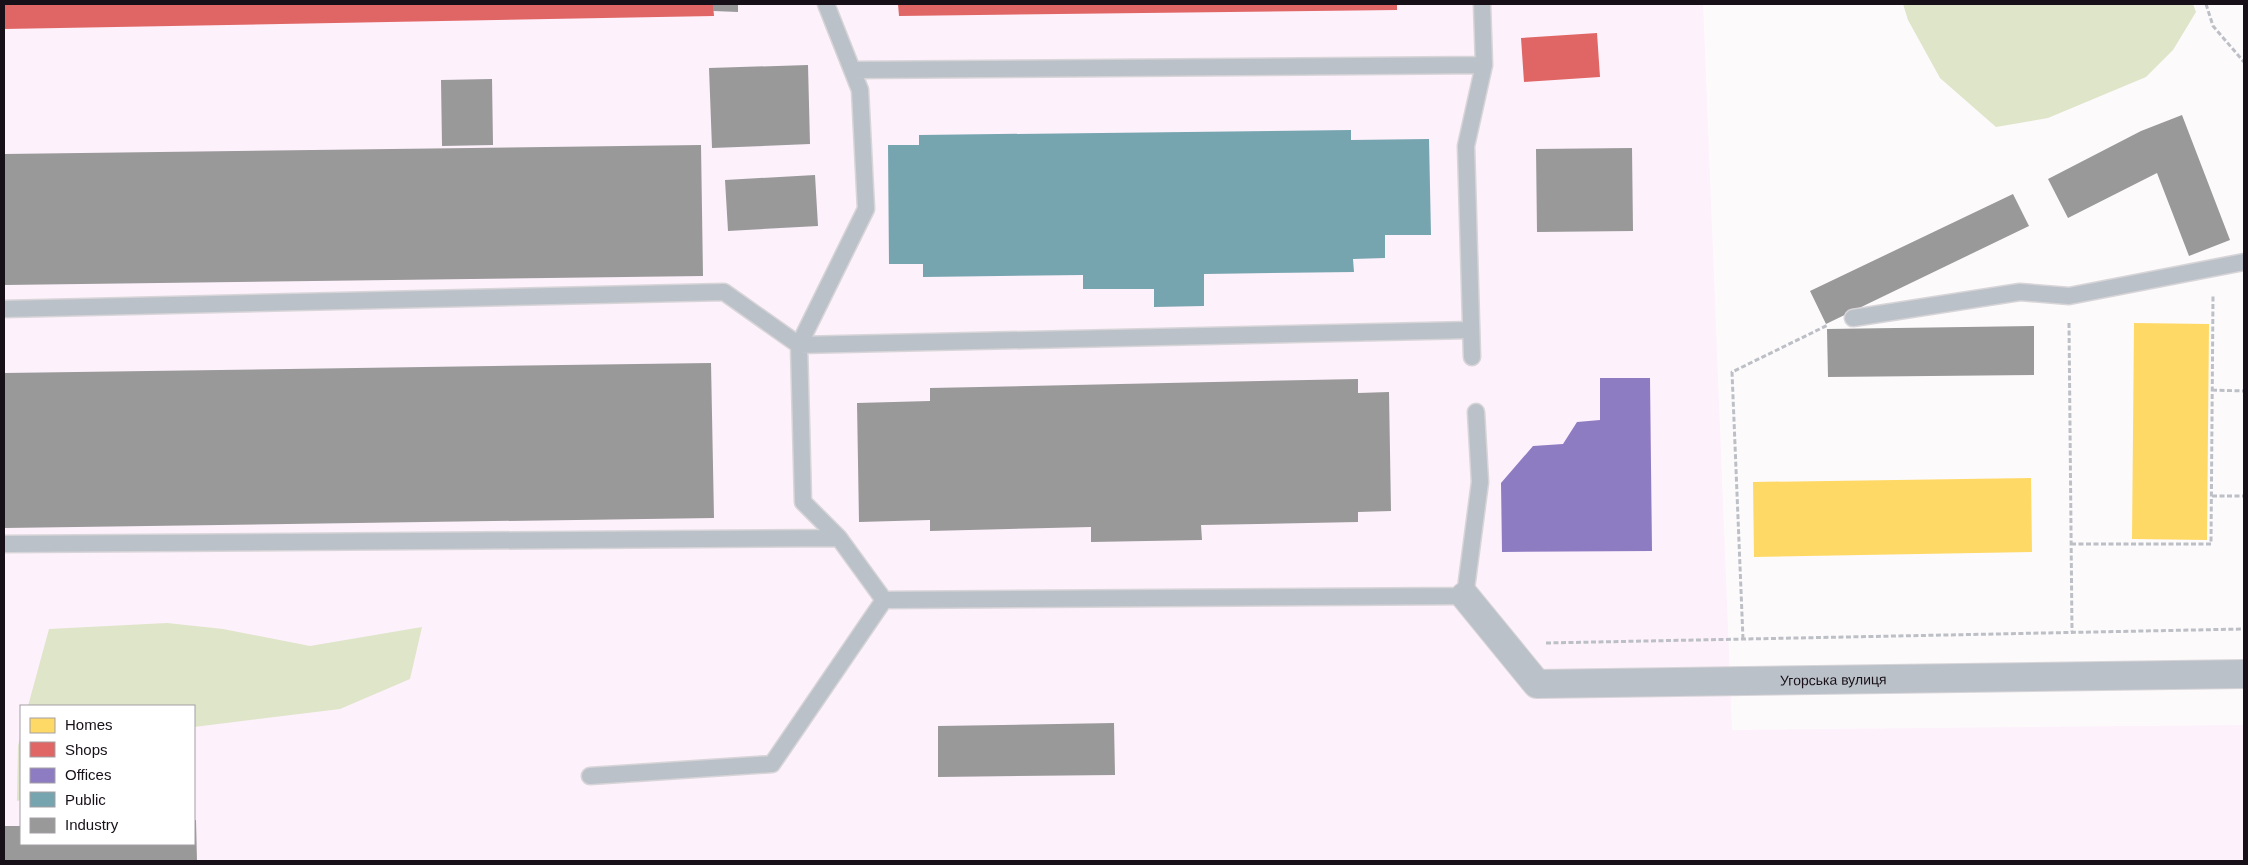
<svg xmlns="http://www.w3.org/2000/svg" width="2248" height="865" font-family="Helvetica,sans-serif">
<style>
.industrial{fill:#fdf1fb;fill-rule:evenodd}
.green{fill:#dfe5c8}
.homes{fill:#ffd966}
.shops{fill:#e06666}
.offices{fill:#8e7cc3}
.public{fill:#76a5af}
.industry{fill:#999}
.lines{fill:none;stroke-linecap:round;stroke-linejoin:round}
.service-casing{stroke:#d8d5d8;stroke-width:19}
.minor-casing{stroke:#d8d5d8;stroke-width:30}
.path{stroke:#bcc0c6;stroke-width:3;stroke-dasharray:5 2.5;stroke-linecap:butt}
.service{stroke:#bbc1c9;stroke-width:16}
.minor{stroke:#bbc1c9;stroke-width:28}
.labels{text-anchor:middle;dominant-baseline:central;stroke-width:5;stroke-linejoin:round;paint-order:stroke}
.street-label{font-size:14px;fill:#181018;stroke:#fff}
</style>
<rect width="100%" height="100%" fill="#fdfafc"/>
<path class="industrial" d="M4,4H1703L1732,730L2244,725V861H4ZM21,706H194V844H21Z"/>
<path class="green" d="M1903,4H2193L2196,12L2173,50L2146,77L2048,118L1996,127L1940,78L1908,20Z
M167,623L223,629L310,646L422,627L410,679L340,709L194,727V706H28L49,629Z
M21,733V800L17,801L18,746Z"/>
<path class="homes" d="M2134,323L2209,324L2207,540L2132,539Z
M2031,478L2032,552L1754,557L1753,482Z"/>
<path class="shops" d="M4,4H713L714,16L4,29Z
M898,4H1397V10L899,16Z
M1597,33L1600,77L1524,82L1521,38Z"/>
<path class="offices" d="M1600,378H1650L1652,551L1502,552L1501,483L1533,446L1563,444L1577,422L1600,420Z"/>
<path class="public" d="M1351,130V140L1429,139L1431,235H1385V258L1353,259L1354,272L1204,274V306L1154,307V289H1083V275L923,277V264H889L888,145H919V135Z"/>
<path class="industry" d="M713,4H738V12L713,11Z
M808,65L810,144L712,148L709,68Z
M492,79L493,145L442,146L441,80Z
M2182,115L2230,240L2189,256L2157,173L2068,218L2048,179L2141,131Z
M701,145L703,276L4,285V154Z
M1632,148L1633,231L1537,232L1536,149Z
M815,175L818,226L728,231L725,180Z
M2013,194L2029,226L1826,324L1810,291Z
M2034,326V375L1828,377L1827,329Z
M711,363L714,518L4,528V373Z
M1358,379V393L1389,392L1391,511L1358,512V522L1201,525L1202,540L1091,542V527L930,531V520L859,522L857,403L930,401V388Z
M1114,723L1115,775L938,777V726Z
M194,820H196L197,861H4V826H21V844H194Z"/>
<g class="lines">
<defs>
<path id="service" d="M826,4L860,90L866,209L799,345L803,502L839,538L884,600
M852,70L1484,65
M4,309L724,292L799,345L1470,330
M1853,318L2020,292L2069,296L2244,262
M1472,357L1466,146L1484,65L1482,4
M4,544L839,538
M590,776L772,764L884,600L1465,596L1480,482L1476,412"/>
<g id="minor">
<path id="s1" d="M1465,596L1537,684L2244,674"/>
</g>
</defs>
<use href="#service" class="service-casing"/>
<use href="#minor" class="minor-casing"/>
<path class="path" d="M2206,4L2213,26L2244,62
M2069,323L2072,632
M2212,390L2244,391
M2212,496H2244
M2071,544H2211L2213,296
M1743,639L1732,372L1828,325
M1546,643L2244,629"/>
<use href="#service" class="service"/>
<use href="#minor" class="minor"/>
</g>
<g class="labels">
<g class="street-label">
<text stroke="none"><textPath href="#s1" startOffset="410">Угорська вулиця</textPath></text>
</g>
</g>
<rect width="2248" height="865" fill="none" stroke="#181018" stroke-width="10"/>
<rect x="20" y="705" width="175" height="140" fill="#ffffff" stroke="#a39fa3"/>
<rect x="30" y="718" width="25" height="15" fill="#ffd966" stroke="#a39fa3"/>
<text x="65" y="730" font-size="15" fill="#181018">Homes</text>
<rect x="30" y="742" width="25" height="15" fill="#e06666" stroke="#a39fa3"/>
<text x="65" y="755" font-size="15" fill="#181018">Shops</text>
<rect x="30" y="768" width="25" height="15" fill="#8e7cc3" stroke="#a39fa3"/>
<text x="65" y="780" font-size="15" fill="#181018">Offices</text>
<rect x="30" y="792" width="25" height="15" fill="#76a5af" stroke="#a39fa3"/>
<text x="65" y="805" font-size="15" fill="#181018">Public</text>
<rect x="30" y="818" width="25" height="15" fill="#999999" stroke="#a39fa3"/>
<text x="65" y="830" font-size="15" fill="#181018">Industry</text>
</svg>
